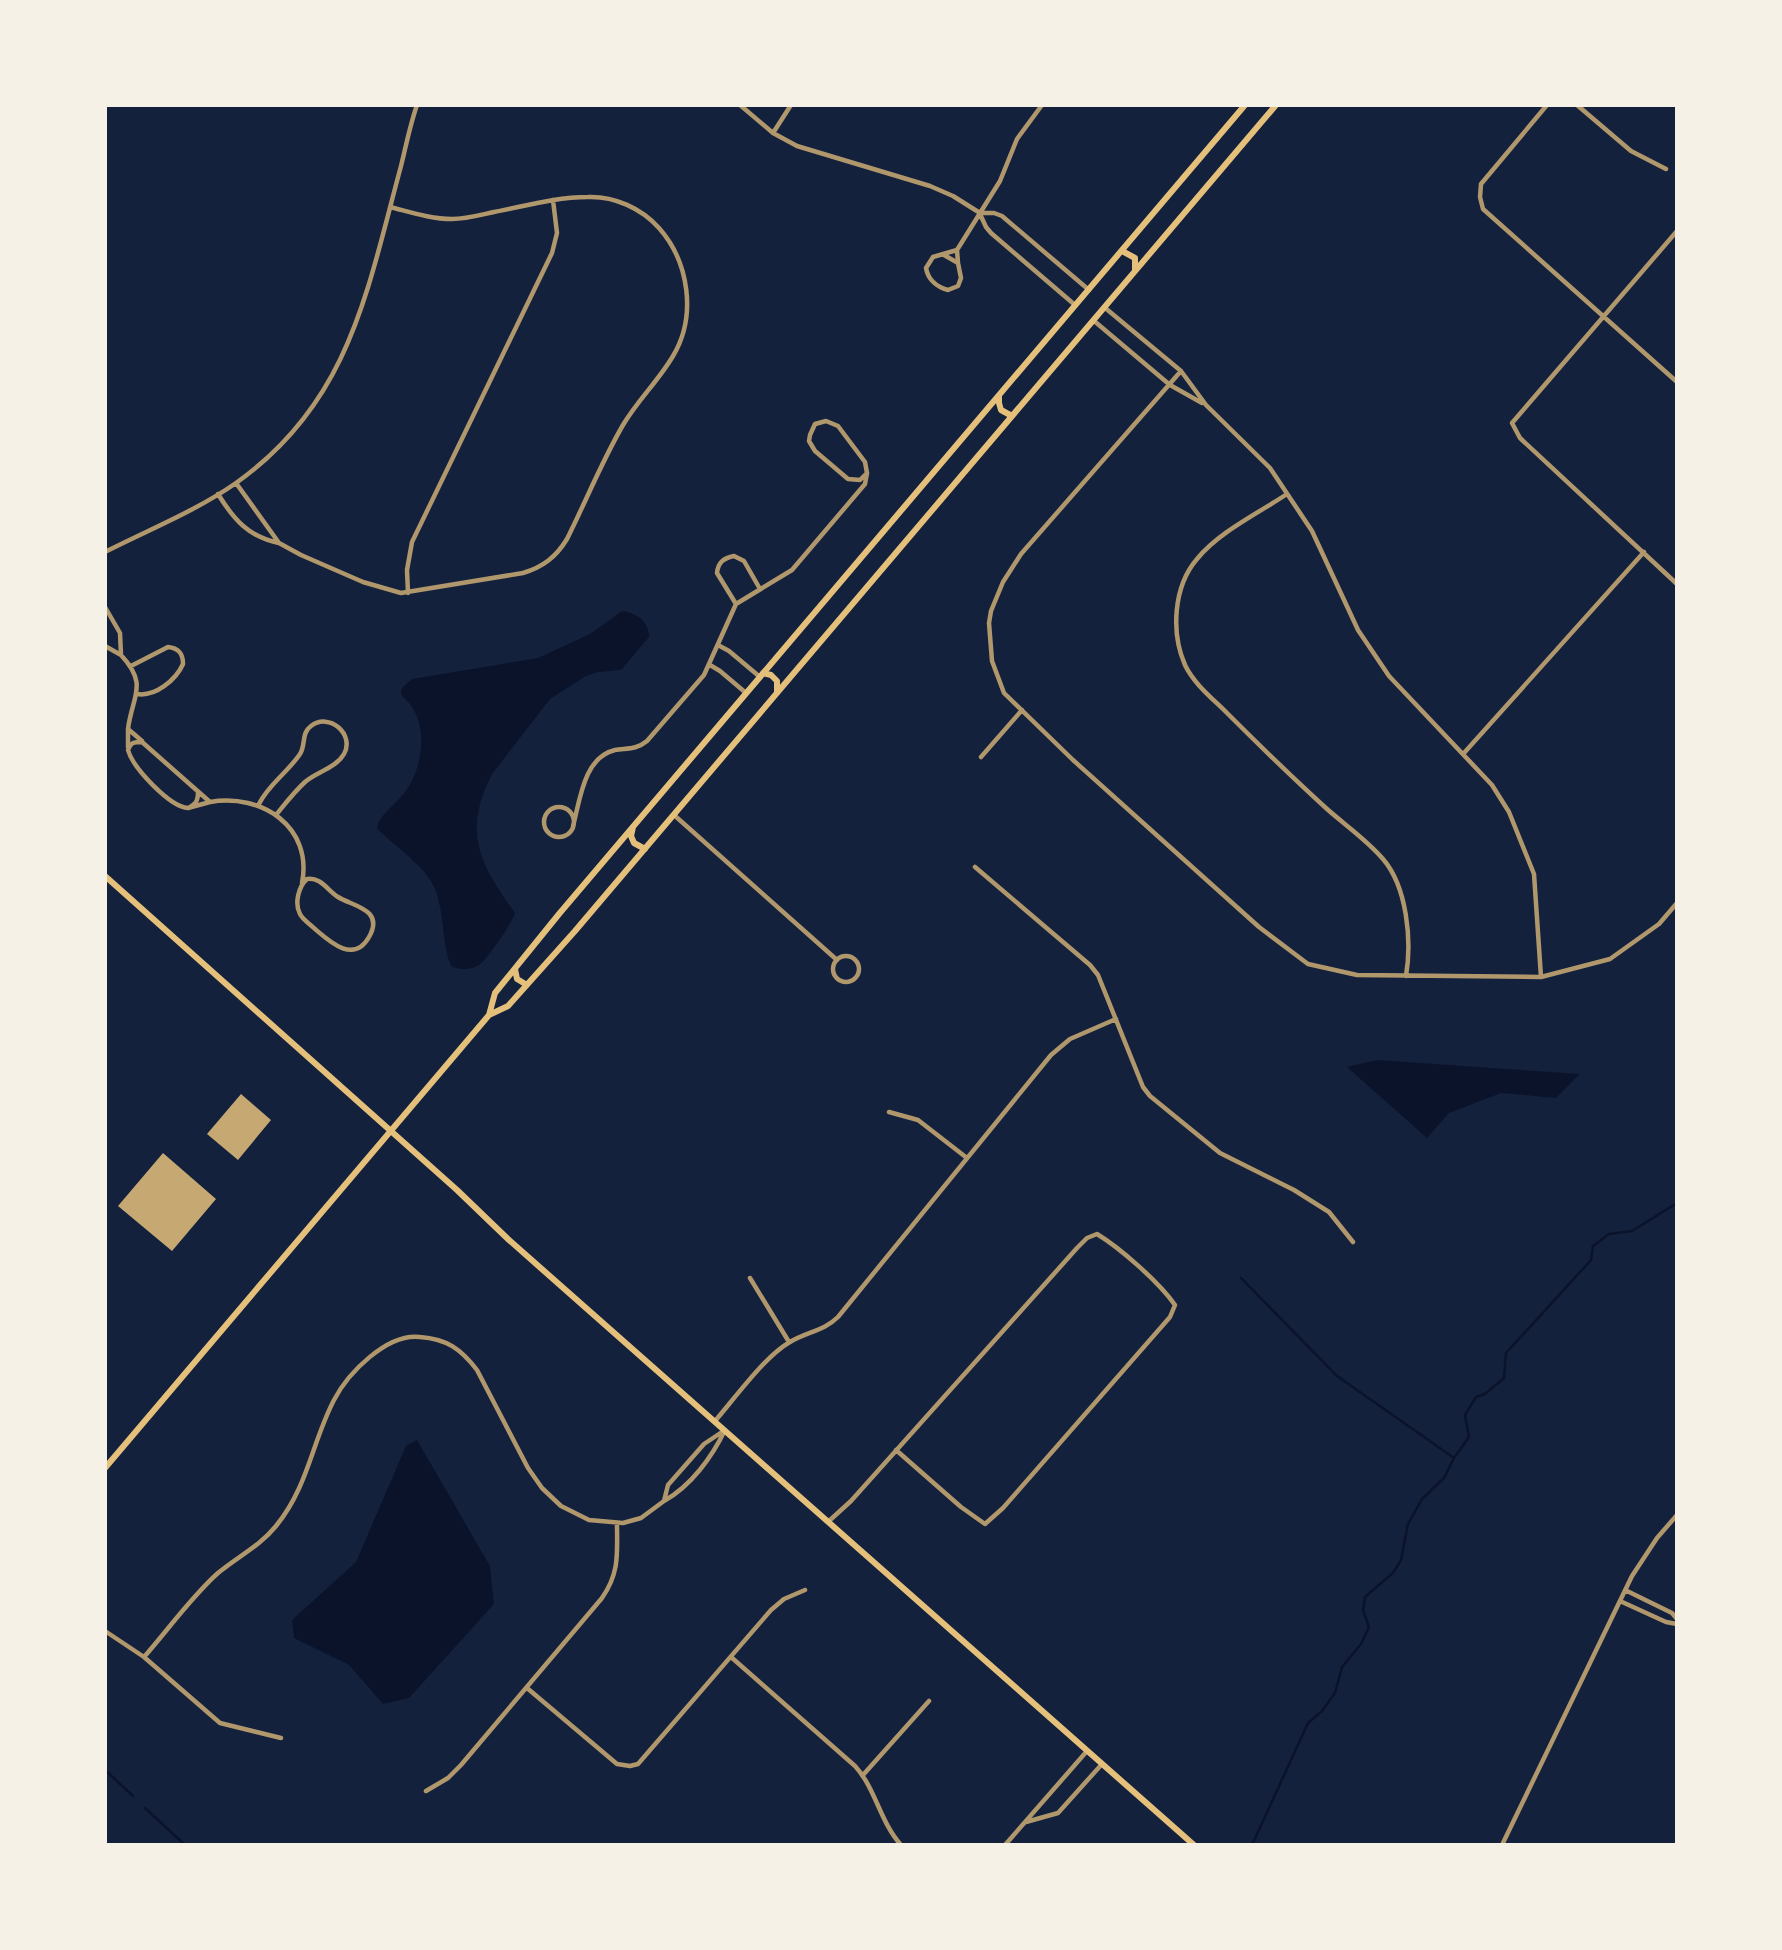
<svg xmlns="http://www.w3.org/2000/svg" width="1782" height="1950" font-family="Georgia,serif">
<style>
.water{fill:#0b132b}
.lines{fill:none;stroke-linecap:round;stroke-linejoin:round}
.stream{stroke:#0b132b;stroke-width:2.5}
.building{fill:#c6a872}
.minor{stroke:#b1986c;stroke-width:4.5}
.secondary{stroke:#e5c07b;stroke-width:6}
</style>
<rect width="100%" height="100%" fill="#14213d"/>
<path class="water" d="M622,611C637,613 649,621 649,637L621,670L598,672L586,676L550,699L492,774C462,833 480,864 515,913C513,922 487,960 479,965C471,970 460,970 451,966C441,941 445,912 434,887C425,865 393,846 377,828C379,816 392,807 400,798C421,777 429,732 412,707C409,702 404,699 401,694L402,688L412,679L538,658L590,634Z
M1377,1060L1580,1074L1556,1098L1501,1093L1449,1113L1427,1138L1347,1067Z
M417,1440L490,1566L494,1604L409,1698L383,1704L349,1665L294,1638L292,1620L356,1562L406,1446Z"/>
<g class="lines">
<path class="stream" d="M1241,1278L1337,1376L1454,1458
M105,1770L133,1796
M145,1808L185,1845
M1252,1845L1308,1723L1322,1711L1335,1693L1342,1667L1361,1644L1369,1627L1363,1610L1365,1597L1393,1573L1401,1560L1408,1524L1422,1499L1444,1478L1454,1458L1469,1437L1465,1415L1476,1397L1485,1394L1504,1378L1506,1353L1591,1260L1593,1246L1609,1234L1632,1231L1677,1203"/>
</g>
<path class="building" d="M241,1094L271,1120L238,1160L207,1134Z
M163,1153L216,1199L172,1251L118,1206Z"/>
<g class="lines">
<path class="minor" d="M740,105L773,133L797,146L930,186L953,196L980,213H994L1002,216L1089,290
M1547,105L1481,184L1480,197L1483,209L1677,382
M1577,105L1631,151L1666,169
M773,133L791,105
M980,214L986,227L991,233L1075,305
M1677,231L1512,423L1520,438L1677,584
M944,255L958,263L961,278L958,286L948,290C936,287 928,279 926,268L933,257L957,250
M958,263L957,250L1000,181L1017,139L1042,105
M1104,307L1181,371L1206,405L1270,468L1312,531L1358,630L1389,676L1492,785L1509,812L1534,874L1541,977
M1093,320L1170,385L1202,403
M1181,371L1021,554L1003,582L991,611L989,623L992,661L1004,693L1073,760L1259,927L1308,964L1357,975L1541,977L1610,959L1659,924L1677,903
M218,494C234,520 249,537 279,543L236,483
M1287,494C1257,514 1219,532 1197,559C1173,587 1171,633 1185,665C1194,684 1213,699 1227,713C1260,746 1293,778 1327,809C1345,825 1367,840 1383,859C1407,887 1412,940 1406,976
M279,543L301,555L363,582L401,593L523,573C543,567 556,557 567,539C586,501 602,461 623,425C638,400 659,380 673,356C697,316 689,262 659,228C641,208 614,196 588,197C556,197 525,206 494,212C480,215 466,219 452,219C431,219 410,212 390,207
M105,552C148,530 196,511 236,483C350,402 367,291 401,166C406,146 410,125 417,105
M408,593L407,570L412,542L552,253L557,233L553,200
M736,604L717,573C718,562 724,558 734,556L744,561L760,589
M105,607L120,633L121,655L105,646
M718,645L729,651L760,677
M121,655C149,685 132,696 128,729
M710,665L720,671L746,693
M131,666L168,647C179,648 183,654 183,664C176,680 155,697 137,694
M128,747V729L142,741
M1464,753L1644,552
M981,757L1022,710
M210,802C262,793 313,827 302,883
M259,804C268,785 288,772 300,754C306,745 301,733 311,726C329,712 355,734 344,754C336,768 316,772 305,782C294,792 285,804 276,815
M544 822a15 15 0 1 1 30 0a15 15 0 1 1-30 0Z
M188,808L210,802L142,742C134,742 131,742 128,750C133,768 170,807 188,808C196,804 198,801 198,792
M674,815L837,960
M573,826C580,800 584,757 615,750C627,748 636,750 647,741L704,675L736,604L792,570L865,484L867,473L865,462L838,426L826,421L815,424L810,435L809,441L815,451L848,479L860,480L867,473
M975,867L1090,965L1098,975L1143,1087L1150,1096L1220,1153L1294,1190L1329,1212L1353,1242
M307,879C321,877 327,890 338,897C352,906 385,909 369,937C354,964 330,942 315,929C310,924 303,920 300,914C294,903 299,886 307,879Z
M833 969a13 13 0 1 1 26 0a13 13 0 1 1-26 0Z
M889,1112L918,1120L967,1158
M750,1278L789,1342
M715,1421C735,1398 765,1356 790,1342C806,1332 824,1331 838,1317L1051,1055L1070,1039L1116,1019
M725,1430C712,1457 691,1486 664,1501L668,1485L704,1444Z
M829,1521L851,1501L1077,1248L1087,1238L1097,1234C1120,1248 1159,1282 1175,1305L1170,1317L1003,1508L985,1524L961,1507L896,1450
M1625,1590L1672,1613L1677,1619
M1620,1601L1666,1622L1677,1624
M105,1631L144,1657L220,1723L281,1738
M144,1657C167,1631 192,1596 218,1573C237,1557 260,1546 276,1526C308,1487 312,1442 334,1400C348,1373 387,1333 420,1337C447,1339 461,1349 477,1370L528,1468L542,1488L561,1506L589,1520L623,1523L641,1518L664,1501
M731,1657L855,1766C876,1789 880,1822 901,1845
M527,1688L617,1764L630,1766L638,1764L771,1610L784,1599L805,1590
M863,1775L929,1701
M426,1791L448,1778L461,1765L602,1598C620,1572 617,1553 617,1523
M1026,1822L1058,1813L1102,1764
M1005,1845L1087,1751
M1502,1845L1632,1576L1657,1538L1677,1515"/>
<path class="secondary" d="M1122,251L1135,258V271
M999,396V403L1001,410L1012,416
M763,673L771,675L777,681V693
M633,827L631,836L634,843L645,849
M105,876L457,1190L509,1240L1194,1845
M515,969L517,979L527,985
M489,1015L508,1006L575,931L1276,105
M105,1468L489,1015L495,993L559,914L1245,105"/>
</g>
<rect width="1782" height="1950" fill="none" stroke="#f6f1e7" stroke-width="214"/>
</svg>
